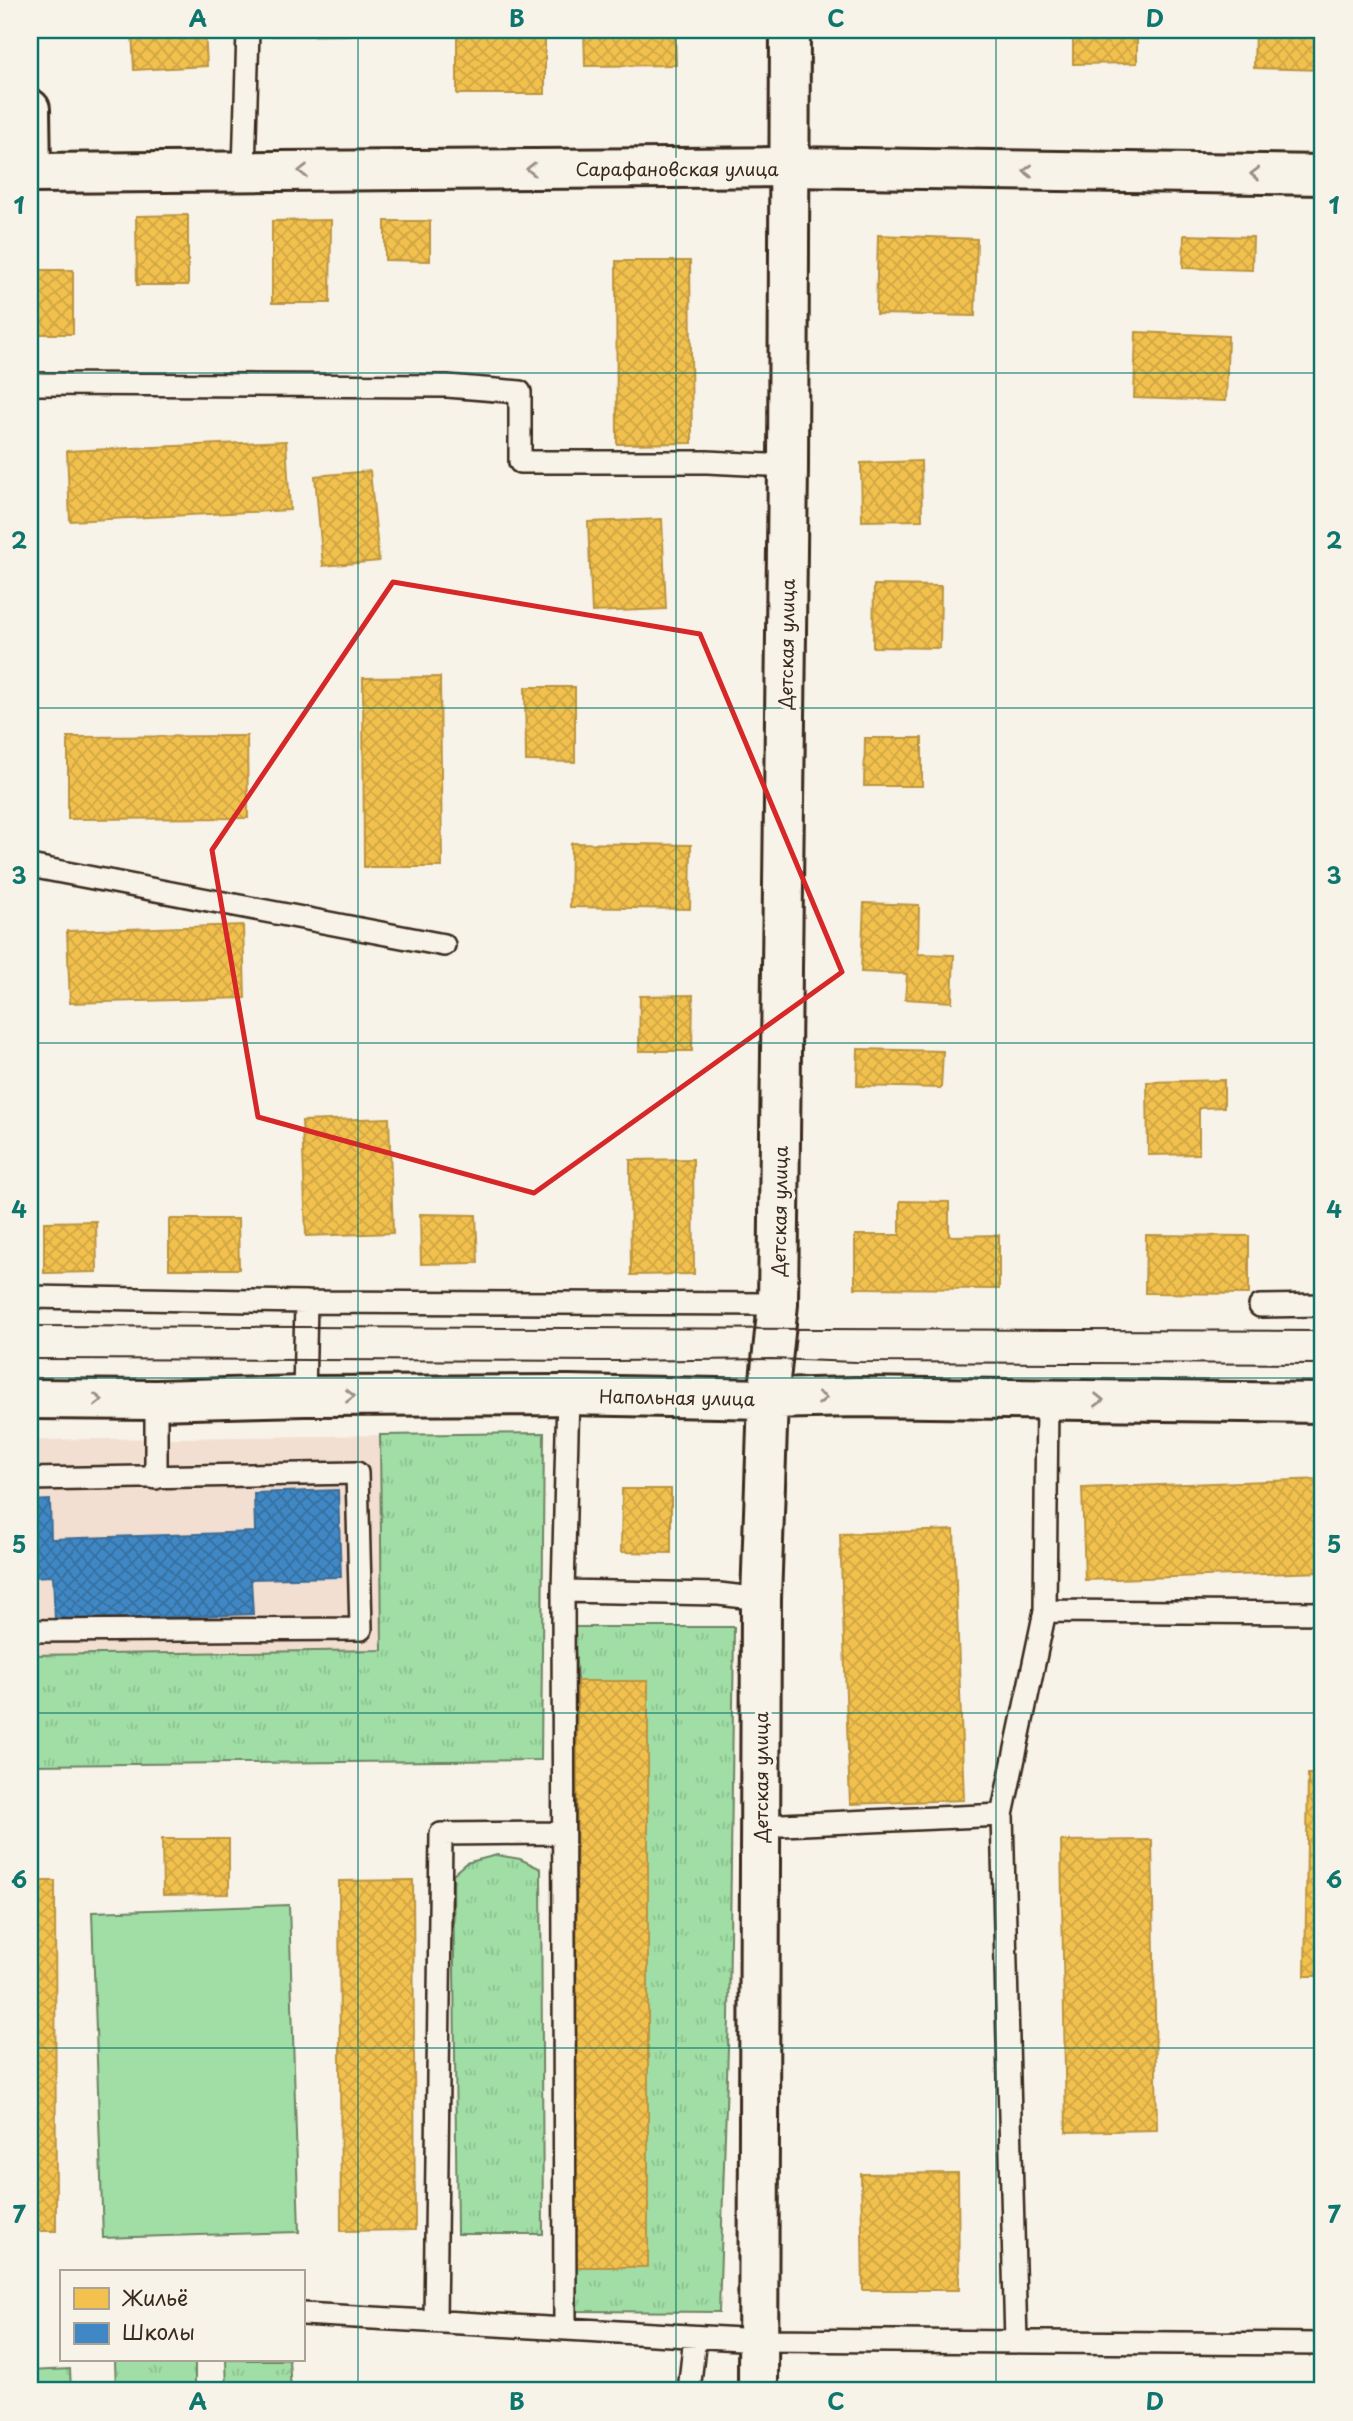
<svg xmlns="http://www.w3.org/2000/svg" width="1353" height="2421" font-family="'Playpen Sans',sans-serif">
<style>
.built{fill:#f2dfd2}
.park{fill:url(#park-tufts);stroke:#6e8462;stroke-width:2}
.pitch{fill:#a0dea6;stroke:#6e8462;stroke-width:2}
.homes{fill:url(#homes-cross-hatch);stroke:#bb9440;stroke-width:2}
.schools{fill:url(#schools-cross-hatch);stroke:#3e6c93;stroke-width:2}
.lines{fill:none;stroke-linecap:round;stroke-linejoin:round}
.service-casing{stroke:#3b2a1e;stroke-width:26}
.minor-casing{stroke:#3b2a1e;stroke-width:44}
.tertiary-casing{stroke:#3b2a1e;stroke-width:44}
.service{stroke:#f7f3e8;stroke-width:21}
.minor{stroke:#f7f3e8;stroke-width:38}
.tertiary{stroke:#f7f3e8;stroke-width:38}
.tram{stroke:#3b2a1e;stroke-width:2}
.oneway{stroke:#998e83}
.marked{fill:none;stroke:#d62828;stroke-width:5;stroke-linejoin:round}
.grid{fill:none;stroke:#0f766e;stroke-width:2;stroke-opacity:0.55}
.labels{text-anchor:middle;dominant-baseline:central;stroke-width:7;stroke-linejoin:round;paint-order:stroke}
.street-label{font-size:18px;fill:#3b2a1e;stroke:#f7f3e8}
.neatline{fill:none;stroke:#0f766e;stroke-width:2.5}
.grid-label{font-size:23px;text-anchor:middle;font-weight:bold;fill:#0f766e}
</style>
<defs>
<pattern id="park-tufts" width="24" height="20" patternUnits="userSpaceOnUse" patternTransform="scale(1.75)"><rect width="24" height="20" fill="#a0dea6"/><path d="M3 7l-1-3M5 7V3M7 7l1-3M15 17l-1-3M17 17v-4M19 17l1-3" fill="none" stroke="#8bbf8e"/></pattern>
<pattern id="homes-cross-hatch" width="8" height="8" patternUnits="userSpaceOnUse" patternTransform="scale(1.75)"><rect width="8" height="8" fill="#f2c14e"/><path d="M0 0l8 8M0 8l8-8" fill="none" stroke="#d0a644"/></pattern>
<pattern id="schools-cross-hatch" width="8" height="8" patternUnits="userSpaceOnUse" patternTransform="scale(1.75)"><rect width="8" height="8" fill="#3f88c5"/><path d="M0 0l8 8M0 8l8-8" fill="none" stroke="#366f9f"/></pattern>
</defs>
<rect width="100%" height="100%" fill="#f7f3e8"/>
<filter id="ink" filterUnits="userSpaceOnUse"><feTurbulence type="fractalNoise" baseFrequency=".0143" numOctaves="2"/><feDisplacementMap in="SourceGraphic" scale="14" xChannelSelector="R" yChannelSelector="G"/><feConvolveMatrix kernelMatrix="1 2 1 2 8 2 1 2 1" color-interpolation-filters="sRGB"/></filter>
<g filter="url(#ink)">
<path class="built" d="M544,1433L541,1760L30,1765V1440Z"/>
<path class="park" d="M544,1433L541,1760L30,1765V1655L382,1650L380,1435Z
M574,1627H734L729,2018L719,2312L574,2311L576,2267L648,1681H577Z
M497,1855L520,1859L541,1869L543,2234H457L453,1874L466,1863Z
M115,2360H195V2391H116Z
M226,2360H289L291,2391H227Z
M70,2369L71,2391H30V2371Z"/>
<path class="pitch" d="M289,1905L299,2232L103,2238L92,1912Z"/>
<path class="homes" d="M132,30H205L207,66L134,70Z
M261,30H350V35L261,36Z
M457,30H545V94H457Z
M584,30H675L676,65L585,66Z
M1073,30H1137V63L1073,64Z
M1255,30H1323V70L1254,68Z
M188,215V285H137L136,216Z
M331,220L330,303H272V221Z
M385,221H430V261L385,260Z
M878,235L977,239L975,316L876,314Z
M1184,235L1253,237L1252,270L1183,268Z
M616,261H690L692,443L617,444Z
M30,270H73V334H30Z
M1136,332L1228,336L1226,401L1134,398Z
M286,441L290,510L70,521L67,451Z
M921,461L922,520L862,521L861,463Z
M370,471L379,561L323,566L315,476Z
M662,519L666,609L592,612L588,522Z
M874,585L941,586L940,648L873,647Z
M440,677L442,867H364L363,678Z
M525,687H575V762L526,761Z
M247,736L248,818L68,819V737Z
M865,738H922V786H864Z
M571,843L691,845L690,909L570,907Z
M864,903L919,905L918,954L954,955L952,1002L905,999L907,974L861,972Z
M243,925L245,998L70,1003L67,931Z
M693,995L692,1051H639L640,996Z
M858,1049L943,1051L941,1088L857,1086Z
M1224,1080V1107L1199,1108V1154L1148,1155L1147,1082Z
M389,1118L393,1233L306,1236L302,1121Z
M693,1159L694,1274L631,1275L630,1160Z
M900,1201L949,1202V1236L999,1235V1289L855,1288V1235H900Z
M420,1214L476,1215L478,1263L421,1264Z
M169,1219H238L239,1269H169Z
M96,1221L97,1272L44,1273V1222Z
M1146,1235L1249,1236V1294L1145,1293Z
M1323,1479V1572L1085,1580L1082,1488Z
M622,1489H671V1553L621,1552Z
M954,1530L964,1800L850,1804L840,1534Z
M577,1681H648V2267H576Z
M1308,1774H1323V1976H1305Z
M162,1839H229V1894L163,1895Z
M1152,1840L1157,2130L1066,2132L1061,1841Z
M413,1880L415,2230L341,2231L339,1881Z
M30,1881H55L56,2231H30Z
M958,2173L959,2290H863L861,2174Z"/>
<path class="schools" d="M338,1490L341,1577L251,1579L253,1614L55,1621L53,1576L30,1577V1501L50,1500L51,1539L255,1532L254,1493Z"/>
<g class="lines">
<defs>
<path id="service" d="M244,171L248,30
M30,384L447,386L520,392V462H707L788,466
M30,866L444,945
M30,1297L306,1302L778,1304
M1260,1306L1323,1305
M304,1396L306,1302
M156,1400V1478
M30,1479L357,1473L361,1629L30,1631
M563,1591L719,1594L761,1599
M1045,1611L1047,1400
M1002,1815L1016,2342
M760,1826L1002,1815L1045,1611L1323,1613
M303,2314L758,2340L1323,2344
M435,2320L441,1834L563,1833
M565,2329L563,1591L568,1395
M689,2391L695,2337"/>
<path id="minor" d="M30,109L31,173
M30,173L789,167L1323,175"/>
<path id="tertiary" d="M30,1399L156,1400L304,1396L568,1395L768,1399L856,1397L1323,1403
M758,2391L761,1599L768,1399L778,1304L788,466L790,30"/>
</defs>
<use href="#service" class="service-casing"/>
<use href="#minor" class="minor-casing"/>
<use href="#tertiary" class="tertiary-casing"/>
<use href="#service" class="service"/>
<use href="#minor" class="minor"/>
<use href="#tertiary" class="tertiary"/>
<path class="tram" d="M30,1326L1323,1331
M30,1359L616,1361L772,1359L856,1362L1323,1364"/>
</g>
<defs><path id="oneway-chevron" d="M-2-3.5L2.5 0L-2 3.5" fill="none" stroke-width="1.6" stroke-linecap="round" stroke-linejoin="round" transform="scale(1.75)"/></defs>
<g class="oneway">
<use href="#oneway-chevron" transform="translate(531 169) rotate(180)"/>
<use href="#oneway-chevron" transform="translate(303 171) rotate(180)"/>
<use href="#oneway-chevron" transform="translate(1028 171) rotate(-179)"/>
<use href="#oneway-chevron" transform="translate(1255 174) rotate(-179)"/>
<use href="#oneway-chevron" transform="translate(350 1396)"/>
<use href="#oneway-chevron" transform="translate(822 1398) rotate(-1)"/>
<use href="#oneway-chevron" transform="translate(98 1400)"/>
<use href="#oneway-chevron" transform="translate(1099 1400) rotate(1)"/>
</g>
</g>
<path class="marked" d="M393,582L700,634L842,972L534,1193L258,1117L212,850Z"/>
<path class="grid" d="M358,30V2391M676,30V2391M996,30V2391M30,373H1323M30,708H1323M30,1043H1323M30,1378H1323M30,1713H1323M30,2048H1323"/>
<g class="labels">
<g class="street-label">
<text x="677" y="168">Сарафановская улица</text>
<text transform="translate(786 644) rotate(-89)">Детская улица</text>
<text transform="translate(779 1211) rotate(-89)">Детская улица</text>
<text transform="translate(677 1397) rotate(1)">Напольная улица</text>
<text transform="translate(760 1777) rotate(-90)">Детская улица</text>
</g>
</g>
<rect width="1353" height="2421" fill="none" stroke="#f7f3e8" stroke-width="77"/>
<rect x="60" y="2270" width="245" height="91" fill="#f7f3e8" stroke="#aca397" stroke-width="2"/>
<rect x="74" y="2288" width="35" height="21" fill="#f2c14e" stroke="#aca397" stroke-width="2"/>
<text x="122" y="2306" font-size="21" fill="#3b2a1e">Жильё</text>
<rect x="74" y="2323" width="35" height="21" fill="#3f88c5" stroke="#aca397" stroke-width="2"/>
<text x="122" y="2340" font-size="21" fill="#3b2a1e">Школы</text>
<rect x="38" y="38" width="1276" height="2344" class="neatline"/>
<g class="grid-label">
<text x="198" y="27">A</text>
<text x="517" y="27">B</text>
<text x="836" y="27">C</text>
<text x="1155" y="27">D</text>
<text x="19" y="214">1</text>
<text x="1334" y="214">1</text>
<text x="19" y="549">2</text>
<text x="1334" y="549">2</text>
<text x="19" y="884">3</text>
<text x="1334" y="884">3</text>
<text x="19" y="1218">4</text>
<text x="1334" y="1218">4</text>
<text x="19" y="1553">5</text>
<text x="1334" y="1553">5</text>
<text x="19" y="1888">6</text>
<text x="1334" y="1888">6</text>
<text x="19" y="2223">7</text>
<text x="1334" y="2223">7</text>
<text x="198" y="2410">A</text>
<text x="517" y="2410">B</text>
<text x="836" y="2410">C</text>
<text x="1155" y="2410">D</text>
</g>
</svg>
